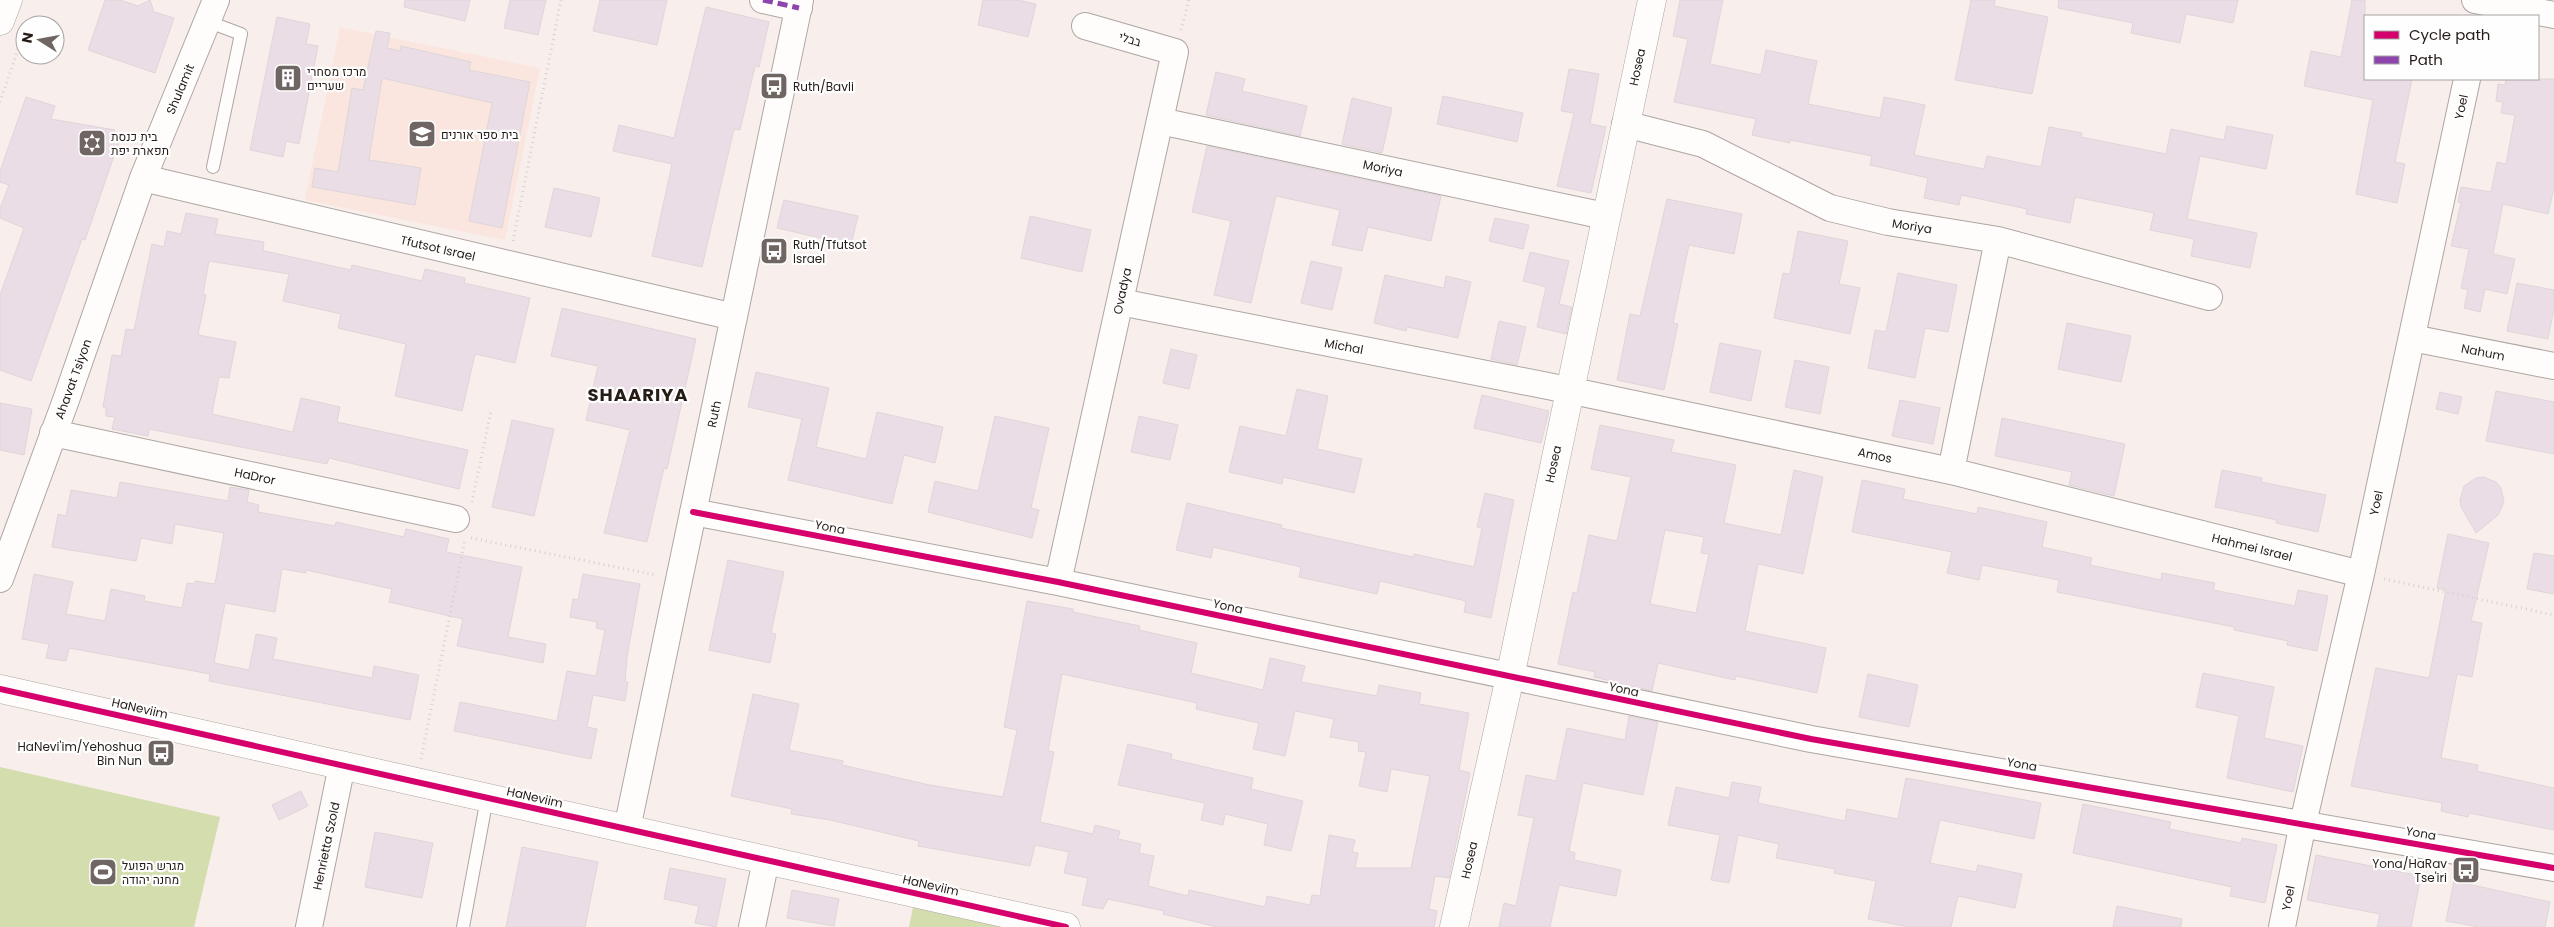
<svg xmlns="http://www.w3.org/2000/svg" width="2554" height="927" font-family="Poppins,Heebo,sans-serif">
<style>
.built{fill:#fae6de}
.green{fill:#d4ddad}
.building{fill:#ebdde6;stroke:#ded6d8;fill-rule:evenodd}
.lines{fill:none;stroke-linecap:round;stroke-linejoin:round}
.lane-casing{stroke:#aea6a3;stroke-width:14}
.street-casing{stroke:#aea6a3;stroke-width:28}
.secondary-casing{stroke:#aea6a3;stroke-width:29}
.path{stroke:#d4d1d0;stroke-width:3;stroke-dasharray:1 4;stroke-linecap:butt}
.lane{stroke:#fefdfc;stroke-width:12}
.street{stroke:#fefdfc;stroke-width:26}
.secondary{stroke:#fefdfc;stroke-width:28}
.quiet{stroke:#8e44ad;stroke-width:5;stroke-dasharray:10 5;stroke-linecap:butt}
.cycleway-casing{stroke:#fefefe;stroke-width:9}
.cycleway{stroke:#d6006c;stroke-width:6}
.labels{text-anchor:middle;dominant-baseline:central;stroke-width:4.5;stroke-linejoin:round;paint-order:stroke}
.street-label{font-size:12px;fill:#251b17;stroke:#fefefe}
.poi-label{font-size:12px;fill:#251b17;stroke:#fefefe;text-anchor:start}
.district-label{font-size:18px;font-weight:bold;letter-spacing:1px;fill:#251b17;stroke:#fefefe}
</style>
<rect width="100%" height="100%" fill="#f8efec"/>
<path class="built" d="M340,27L540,68L505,240L305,200Z"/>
<path class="green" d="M0,767L220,817L194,927H0Z
M916,893L1003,913L1000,927H909Z"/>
<path class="building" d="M105,0H120L138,6L150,0L154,12L174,18L155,73L88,50Z
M405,0H470L465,21L404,7Z
M510,0H546L538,35L504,28Z
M600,0H667L657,45L593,31Z
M983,0H1018L1036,4L1028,37L978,25Z
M1680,0H1723L1710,64L1761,75L1766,50L1817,61L1808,104L1880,118L1884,97L1925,105L1914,155L1984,169L1987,156L2041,167L2049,127L2082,133L2081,137L2166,154L2171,129L2224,140L2227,126L2273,135L2266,169L2200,156L2187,219L2257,233L2250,268L2191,256L2194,239L2150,230L2154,213L2075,197L2070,223L2026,214L2027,209L1961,195L1959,205L1924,198L1928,178L1870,165L1872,156L1790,140V143L1752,135L1756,119L1674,102L1688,39L1673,36Z
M1971,0H1995L1994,6L2048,17L2032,94L1955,80Z
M2059,0H2238L2233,23L2186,14L2180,43L2131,33L2133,23L2058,8Z
M2352,0H2365V79H2412L2395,162L2405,164L2397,203L2356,194L2373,100L2304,86L2311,51L2341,57Z
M706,7L769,22L759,67L755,66L740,130L734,129L702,267L652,256L672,164L613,151L619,125L674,138Z
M277,17L310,24L306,44L318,46L299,144L286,141L283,157L250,150Z
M376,31L390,33L387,48L400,51L401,46L471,62L469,70L530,82L502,228L469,221L492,103L382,78L369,160L421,168L415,205L312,187L315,168L338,172L352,88L363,90Z
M1569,69L1599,74L1590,124L1606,127L1591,193L1557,186L1574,113L1561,111Z
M1216,72L1245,79L1242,91L1307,106L1300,136L1206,115Z
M2506,79H2554V188L2548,214L2503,204L2493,254L2515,259L2507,294L2485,289L2480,312L2464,308L2468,290L2461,288L2469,249L2451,246L2461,203L2458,202L2461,187L2491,192L2497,162L2506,164L2515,115L2501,113L2503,102L2496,101L2498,84L2505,85Z
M1443,96L1523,113L1517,142L1437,124Z
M26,97L55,106L51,119L115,130L114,135L120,136L117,154L115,153L85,240L82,239L31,381L0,370V295L24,228L0,218V208L9,185L0,182V171Z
M1352,98L1392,108L1382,153L1342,144Z
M1207,146L1441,196L1431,241L1368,227L1362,251L1332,245L1340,210L1276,196L1251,303L1214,295L1231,221L1192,212Z
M554,188L600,198L591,237L545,227Z
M1667,199L1742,214L1734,254L1689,245L1673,323L1678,324L1664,390L1617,380L1630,314L1640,316Z
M784,200L858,216L851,245L777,228Z
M186,213L218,219L215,234L264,242L263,250L265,251L351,270L352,265L422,281L425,269L465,278L464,283L530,298L515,363L475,354L462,411L395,396L406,344L338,328L341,314L283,301L289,274L209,261L203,294L206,295L198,335L236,342L229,378L219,377L212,414L293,432L301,398L340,407L337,422L468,450L459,489L329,458L327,464L149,429L148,436L112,429L115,417L106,416V408L103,407L112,355L121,356L126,329L134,330L152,244L164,247L167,231L181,234Z
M1030,216L1091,230L1082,272L1021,258Z
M1495,218L1529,225L1523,249L1489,241Z
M1798,231L1848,241L1839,284L1860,288L1850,334L1774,318L1783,273L1790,274Z
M1530,252L1569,261L1559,304L1572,307L1566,334L1537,327L1546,287L1523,281Z
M1311,261L1342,268L1332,310L1301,303Z
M1898,273L1957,285L1948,332L1925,328L1915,378L1868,368L1875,330L1886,332Z
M1385,275L1444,288L1446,276L1471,282L1458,338L1407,327L1406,331L1374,323Z
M2517,283L2554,290V309L2548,339L2507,331Z
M562,308L696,339L667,469L664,468L647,542L604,533L630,430L586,420L598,366L551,356Z
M1499,321L1526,327L1517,365L1491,359Z
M2067,323L2131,336L2121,382L2058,369Z
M1720,343L1761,351L1751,401L1710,392Z
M1171,349L1197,355L1189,389L1163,383Z
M1795,360L1829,367L1820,414L1785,407Z
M756,372L829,388L816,447L866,459L877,412L943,427L935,463L904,455L892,504L788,480L802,419L748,407Z
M1297,389L1328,396L1317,449L1362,459L1354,493L1283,477L1282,484L1229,472L1240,426L1286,436Z
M2496,391L2554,402V454L2486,441Z
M2440,392L2462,397L2458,414L2436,409Z
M1482,395L1549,411L1541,443L1474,428Z
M1900,400L1940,408L1933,444L1892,436Z
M0,403L32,409L24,455L0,450Z
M995,416L1049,428L1031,508L1039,510L1032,538L928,512L935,481L978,491Z
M1139,416L1178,425L1170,460L1131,452Z
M2002,418L2125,444L2114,496L2069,485L2072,472L1995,456Z
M512,420L554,429L534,516L492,507Z
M1600,425L1674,440L1671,452L1736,465L1724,523L1781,535L1794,470L1823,477L1803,574L1758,564L1745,631L1826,648L1817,693L1736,676L1735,680L1658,663L1652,691L1594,677L1595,672L1558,664L1573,592L1577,593L1589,535L1617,541L1631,477L1591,469ZM1665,530L1704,537L1701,553L1709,554L1696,613L1650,604Z
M2222,470L2262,478L2261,482L2326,495L2318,532L2276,523L2277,520L2215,507Z
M2483,477L2496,482L2501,488L2504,502L2498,515L2476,533L2461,507L2460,500L2464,486L2476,478Z
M1862,480L1905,489L1903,499L1977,514L1978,507L2047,522L2042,547L2092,558L2090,565L2161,580L2162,573L2215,583L2213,590L2295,606L2298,590L2328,596L2317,651L2287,645L2288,641L2234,630V627L2057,592L2059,580L1982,565L1979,580L1947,573L1952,552L1852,532Z
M120,482L228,501L230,487L249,490L247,502L259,505L258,512L335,526L336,522L404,537L406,529L449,539L446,552L522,567L508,637L546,644L543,663L457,646L463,619L389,602L392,589L306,570V573L282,569L275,612L225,603L214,663L249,670L256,634L277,638L273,659L372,678L374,666L419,675L410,720L209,681L210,674L69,648L66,661L46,658L49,644L22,639L34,574L73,582L66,614L105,621L111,589L145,596L144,601L182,608L187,583L195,584V581L215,584L224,533L175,524L172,544L141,538L136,561L52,547L58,514L66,516L71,490L117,498Z
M1485,493L1514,500L1491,618L1464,612L1466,601L1380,581L1377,594L1299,577L1301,567L1213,547L1211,558L1176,550L1187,503L1282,525L1281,528L1413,557L1414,554L1474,567L1482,528L1477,527Z
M2448,534L2489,543L2471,621L2482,623L2472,677L2457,674L2441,758L2478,765L2477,771L2554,788V830L2469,813L2468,817L2441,811L2442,803L2351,786L2376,668L2429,678L2446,590L2437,588Z
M2534,553L2554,556V594L2527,589Z
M728,560L784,572L771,633L776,634L770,663L709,650Z
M583,574L640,584L627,657L625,682H628L625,701L593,695L587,727L597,729L591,759L454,731L460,702L557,721L567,671L596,676L605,630L596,628L597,622L570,617L573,599L578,600Z
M1027,601L1073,609V612L1140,626L1139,630L1197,643L1191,673L1263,690L1270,658L1305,666L1301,682L1377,696L1379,685L1421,693L1419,704L1469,713L1459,770L1470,773L1449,878L1435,876L1429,909L1437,911L1434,927H1217L1163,914L1164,911L1108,899L1103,909L1082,905L1088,878L1064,873L1069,852L1035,845L1030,866L918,846L919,841L830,820L791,814L792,809L731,796L753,694L799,704L789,750L843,761L842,765L930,785L1003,797L1017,730L1004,727ZM1062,674L1197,703L1196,709L1259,723L1253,749L1285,756L1295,711L1334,719L1330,737L1359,742L1358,751L1366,752L1359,786L1387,792L1391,769L1430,776L1411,868H1355L1358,853L1352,852L1355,840L1329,835L1320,896L1312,895L1310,905L1267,896L1265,907L1189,890L1188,896L1148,886L1154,856L1139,853L1141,844L1118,839L1120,831L1095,825L1093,834L1040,822L1054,752L1048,751Z
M2203,673L2274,687L2264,738L2303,746L2293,792L2227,778L2239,716L2196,707Z
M1868,674L1918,685L1909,727L1859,717Z
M1629,716L1658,722L1643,795L1583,783L1569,851L1575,853L1574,860L1621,870L1616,896L1559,885L1550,927H1499L1504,903L1516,906L1534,818L1518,815L1526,775L1556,781L1567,728L1625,740Z
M1128,744L1172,754L1171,759L1253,778L1251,789L1303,801L1291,851L1264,845L1268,824L1225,814L1223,825L1201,820L1205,803L1118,785Z
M1906,778L2041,803L2034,839L1940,820L1930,863L1976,872L1978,865L2022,874L2015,908L1958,896L1951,927H1909L1868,919L1876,881L1834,873L1835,869L1776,858L1779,844L1738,835L1729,883L1711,880L1720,835L1668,825L1676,787L1729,798L1732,782L1761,787L1758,803L1845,821L1847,809L1898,819Z
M301,791L308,806L279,820L272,805Z
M2083,804L2171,822L2169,829L2241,843L2242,838L2277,845L2265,903L2230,896L2232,887L2073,853Z
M375,832L433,843L422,898L365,887Z
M522,847L598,862L585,927H506Z
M2316,855L2421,876L2411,927H2377L2380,914L2307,900Z
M670,868L726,879L716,927L695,923L699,906L664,899Z
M2454,881L2550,902L2545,927H2479L2446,921Z
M792,890L839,899L834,926L787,918Z
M2117,906L2182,919L2181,927H2113Z"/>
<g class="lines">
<defs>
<path id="lane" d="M209,22L241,34L213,167
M463,927L487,798"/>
<path id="street" d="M763,0L799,8
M2475,0L2554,15
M1160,121L1605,216
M1625,124L1703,144L1830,208L1888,222L1998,240L2209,297
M143,178L734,317
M1120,302L1568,390L1951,471L1998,240
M2412,338L2554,366
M53,433L456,519
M1951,471L2361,574
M693,512L1058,582L1811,739L2554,868
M0,579L66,400L143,178L216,0
M1058,582L1175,52L1085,26
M627,829L800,0
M309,927L342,765
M752,927L766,860
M2282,927L2303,823L2361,574L2467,79"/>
<path id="secondary" d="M0,21L8,0
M0,689L1066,927
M1454,927L1510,677L1652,0"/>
</defs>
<use href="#lane" class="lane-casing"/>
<use href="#street" class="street-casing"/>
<use href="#secondary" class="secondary-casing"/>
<path class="path" d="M1181,30L1189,0
M0,102L25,29
M513,241L561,0
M472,502L491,411
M471,538L656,575
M2384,579L2554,615
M421,759L465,540"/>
<use href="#lane" class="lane"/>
<use href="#street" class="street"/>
<use href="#secondary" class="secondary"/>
<path class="quiet" d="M763,0L799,8"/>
<defs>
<path id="cycleway" d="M693,512L1058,582L1811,739L2554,868
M0,689L1066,927"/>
</defs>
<use href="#cycleway" class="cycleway-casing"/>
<use href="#cycleway" class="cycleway"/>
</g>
<defs>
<symbol id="building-square" viewBox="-11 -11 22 22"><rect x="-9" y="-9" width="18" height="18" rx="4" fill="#6f6562" stroke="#fefefe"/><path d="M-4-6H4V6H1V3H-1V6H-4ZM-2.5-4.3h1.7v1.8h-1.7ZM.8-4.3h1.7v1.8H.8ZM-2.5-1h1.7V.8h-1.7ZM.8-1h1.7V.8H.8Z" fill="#fff"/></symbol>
<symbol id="bus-square" viewBox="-11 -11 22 22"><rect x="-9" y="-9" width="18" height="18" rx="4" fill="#6f6562" stroke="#fefefe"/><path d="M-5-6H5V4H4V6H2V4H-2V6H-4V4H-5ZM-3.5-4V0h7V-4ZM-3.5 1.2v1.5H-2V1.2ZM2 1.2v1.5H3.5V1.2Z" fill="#fff"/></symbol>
<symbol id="school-square" viewBox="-11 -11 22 22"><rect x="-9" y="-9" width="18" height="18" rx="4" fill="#6f6562" stroke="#fefefe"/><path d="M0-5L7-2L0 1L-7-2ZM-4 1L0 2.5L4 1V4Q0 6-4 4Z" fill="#fff"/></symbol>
<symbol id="synagogue-square" viewBox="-11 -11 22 22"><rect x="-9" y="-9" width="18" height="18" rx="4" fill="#6f6562" stroke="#fefefe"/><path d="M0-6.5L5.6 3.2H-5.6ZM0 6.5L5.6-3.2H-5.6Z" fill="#fff"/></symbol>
<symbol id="stadium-square" viewBox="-11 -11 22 22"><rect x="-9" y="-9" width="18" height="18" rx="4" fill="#6f6562" stroke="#fefefe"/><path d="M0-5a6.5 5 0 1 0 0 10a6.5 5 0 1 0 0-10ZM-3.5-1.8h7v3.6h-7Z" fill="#fff"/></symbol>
</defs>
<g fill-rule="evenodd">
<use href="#building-square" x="272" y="62" width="32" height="32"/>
<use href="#bus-square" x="758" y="70" width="32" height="32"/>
<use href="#school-square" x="406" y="118" width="32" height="32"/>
<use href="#synagogue-square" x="76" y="127" width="32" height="32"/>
<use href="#bus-square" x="758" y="235" width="32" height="32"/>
<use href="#bus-square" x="145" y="737" width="32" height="32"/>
<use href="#bus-square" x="2450" y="854" width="32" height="32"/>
<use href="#stadium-square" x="87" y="856" width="32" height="32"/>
</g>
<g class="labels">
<g class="street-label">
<text transform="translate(1130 39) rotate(16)">בבלי</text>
<text transform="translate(1637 67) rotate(-78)">Hosea</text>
<text transform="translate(180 89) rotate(-67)">Shulamit</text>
<text transform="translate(2461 107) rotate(-78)">Yoel</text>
<text transform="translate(1383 168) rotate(12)">Moriya</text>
<text transform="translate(1912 226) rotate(9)">Moriya</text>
<text transform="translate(438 248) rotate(13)">Tfutsot Israel</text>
<text transform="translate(1122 291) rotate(-78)">Ovadya</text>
<text transform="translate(1344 346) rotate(11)">Michal</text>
<text transform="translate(2483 352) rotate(11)">Nahum</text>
<text transform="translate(73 379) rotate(-70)">Ahavat Tsiyon</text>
<text transform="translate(714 414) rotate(-78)">Ruth</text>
<text transform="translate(1875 455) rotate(12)">Amos</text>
<text transform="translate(1553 464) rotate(-78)">Hosea</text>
<text transform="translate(255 476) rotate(12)">HaDror</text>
<text transform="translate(2376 503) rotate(-78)">Yoel</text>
<text transform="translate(830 527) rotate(11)">Yona</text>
<text transform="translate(2252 547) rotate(14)">Hahmei Israel</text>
<text transform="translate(1228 606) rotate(12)">Yona</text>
<text transform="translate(1624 689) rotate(12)">Yona</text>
<text transform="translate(140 708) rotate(13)">HaNeviim</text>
<text transform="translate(2022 764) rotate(10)">Yona</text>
<text transform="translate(535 797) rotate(13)">HaNeviim</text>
<text transform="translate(2421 833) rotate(10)">Yona</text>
<text transform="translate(326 846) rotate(-78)">Henrietta Szold</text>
<text transform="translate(1469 860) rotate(-77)">Hosea</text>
<text transform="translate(931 885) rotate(13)">HaNeviim</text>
<text transform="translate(2288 898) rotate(-79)">Yoel</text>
</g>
<g class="poi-label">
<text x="307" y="71">מרכז מסחרי<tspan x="307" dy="14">שעריים</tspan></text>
<text x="793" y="86">Ruth/Bavli</text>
<text x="441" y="134">בית ספר אורנים</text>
<text x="111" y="136">בית כנסת<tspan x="111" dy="14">תפארת יפת</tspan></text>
<text x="793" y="244">Ruth/Tfutsot<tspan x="793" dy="14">Israel</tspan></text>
<text x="142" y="746" text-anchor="end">HaNevi'im/Yehoshua<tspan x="142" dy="14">Bin Nun</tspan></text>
<text x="2447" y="863" text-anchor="end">Yona/HaRav<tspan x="2447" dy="14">Tse'iri</tspan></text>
<text x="122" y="865">מגרש הפועל<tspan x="122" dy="14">מחנה יהודה</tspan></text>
</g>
<g class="district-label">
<text x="638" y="394">SHAARIYA</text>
</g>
</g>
<rect x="2364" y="15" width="175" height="65" fill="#fefefe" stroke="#a7a3a2"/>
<rect x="2374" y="31" width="25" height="8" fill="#d6006c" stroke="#a7a3a2"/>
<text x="2409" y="40" font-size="15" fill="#251b17">Cycle path</text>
<rect x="2374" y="56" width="25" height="8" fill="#8e44ad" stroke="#a7a3a2"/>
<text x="2409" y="65" font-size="15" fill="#251b17">Path</text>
<g transform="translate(40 40) rotate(281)"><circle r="24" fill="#fefefe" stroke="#a7a3a2"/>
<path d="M0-4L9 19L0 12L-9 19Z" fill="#6f6562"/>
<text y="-8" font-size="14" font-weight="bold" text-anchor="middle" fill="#251b17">N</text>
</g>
</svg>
